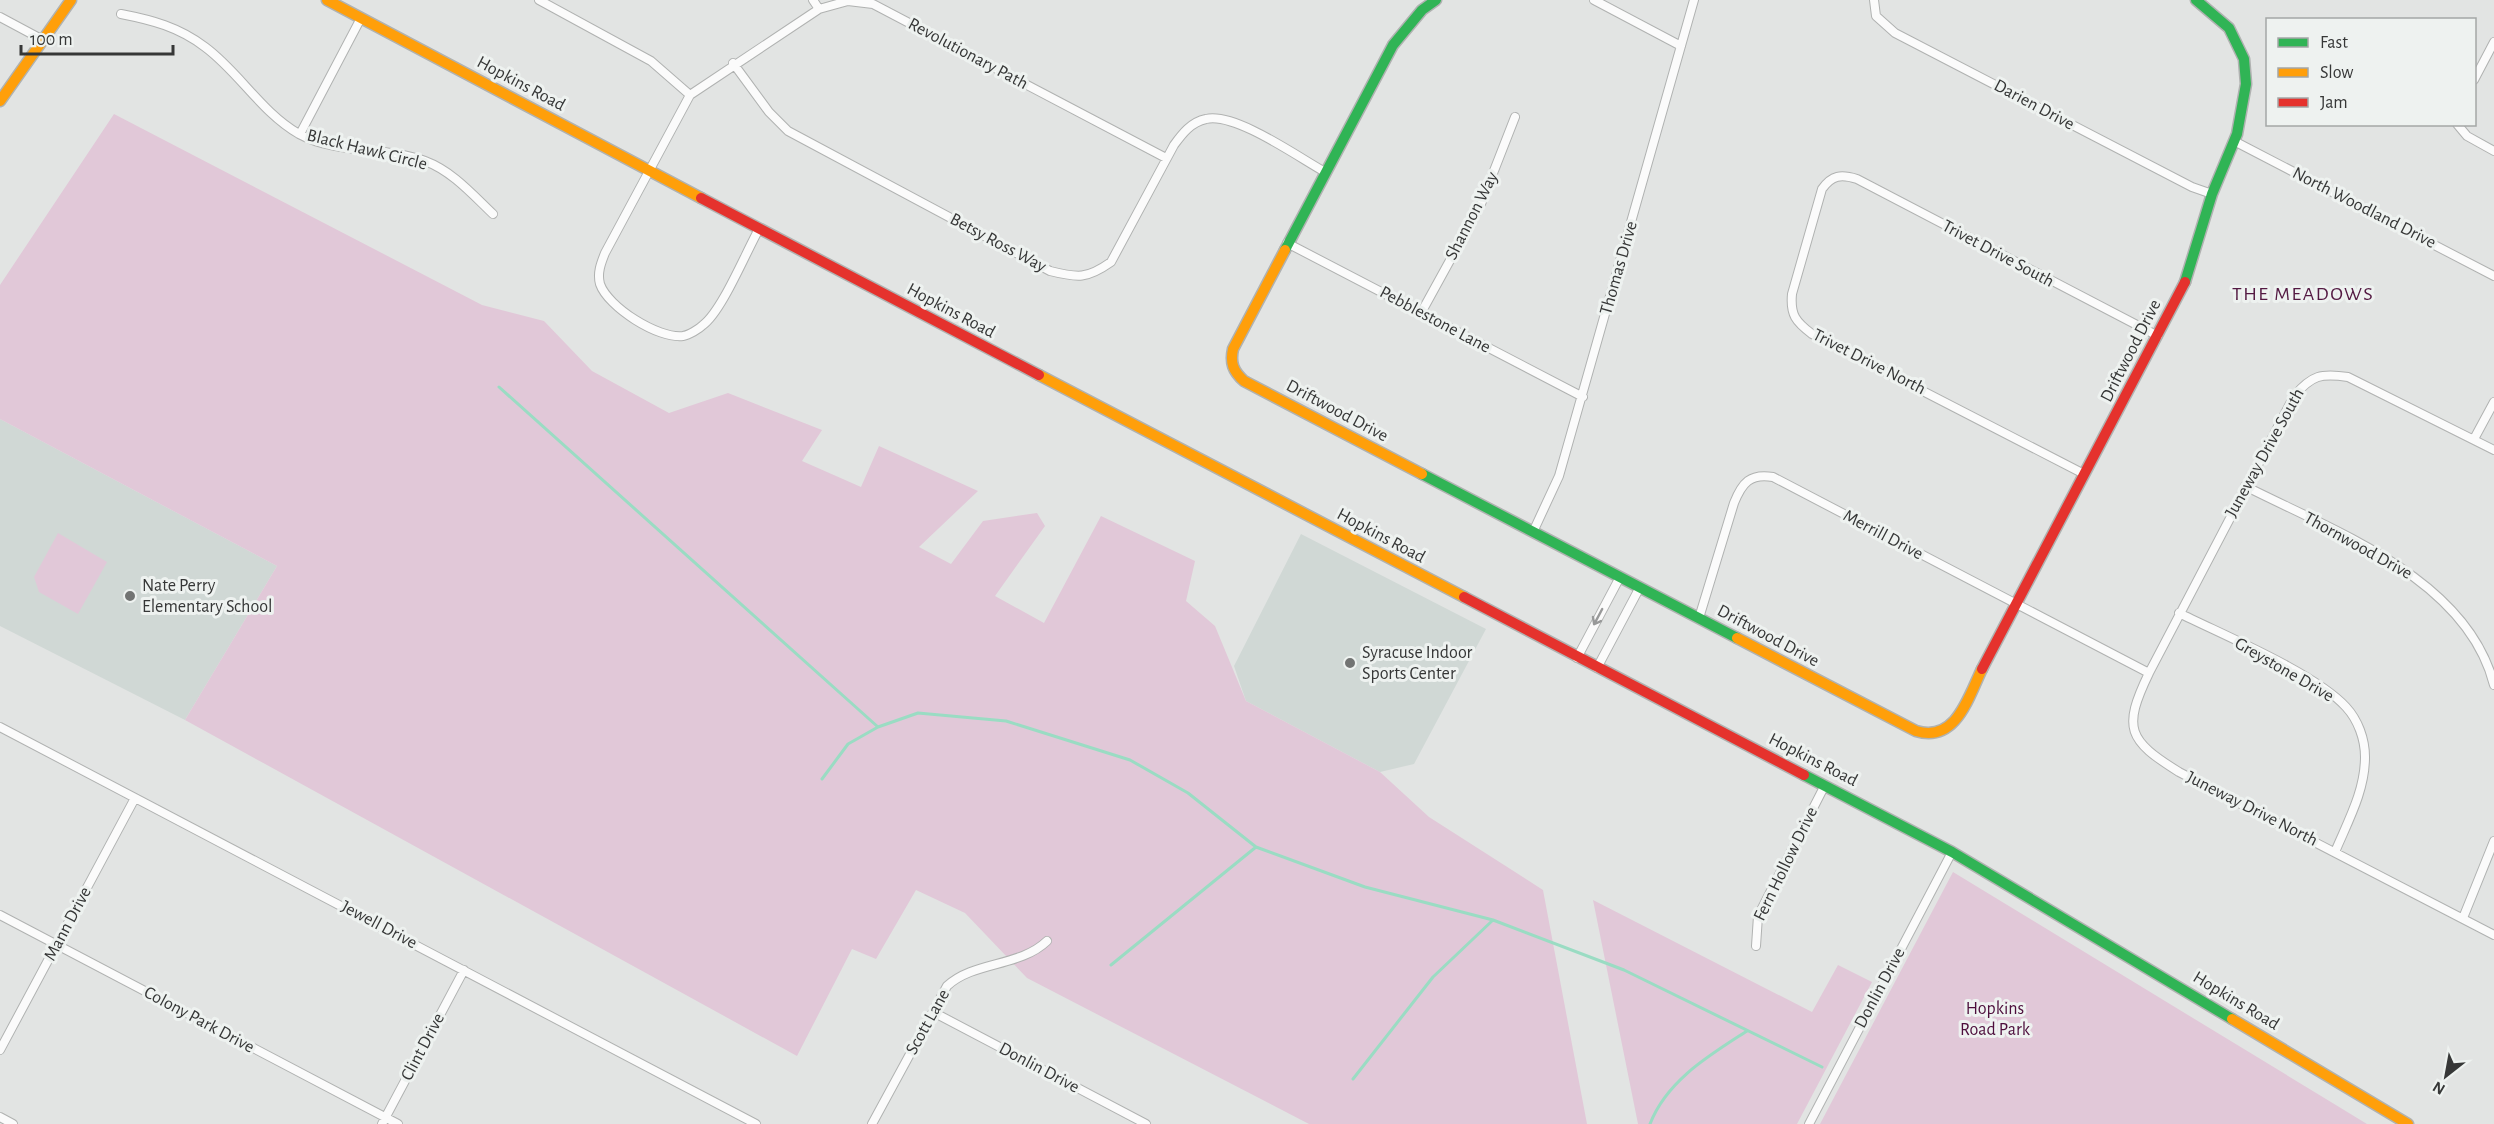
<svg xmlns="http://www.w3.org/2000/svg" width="2494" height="1124" font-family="'Alegreya Sans',sans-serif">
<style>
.built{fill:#d0d8d5}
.green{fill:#e1c8d8}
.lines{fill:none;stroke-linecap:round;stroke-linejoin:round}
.stream{stroke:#9adcc3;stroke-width:3}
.street-casing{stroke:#b0b2b1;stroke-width:10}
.fast-casing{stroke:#b0b2b1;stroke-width:13}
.slow-casing{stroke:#b0b2b1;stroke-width:13}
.jam-casing{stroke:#b0b2b1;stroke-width:13}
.street{stroke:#fbfbfb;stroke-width:8}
.fast{stroke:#30b455;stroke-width:10}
.slow{stroke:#ff9f0a;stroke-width:10}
.jam{stroke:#e5322d;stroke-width:10}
.oneway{stroke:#989999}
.poi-dot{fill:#727473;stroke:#eef2f0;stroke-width:2}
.labels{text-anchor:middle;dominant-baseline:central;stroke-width:6;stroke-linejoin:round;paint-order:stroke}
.street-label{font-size:18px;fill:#363737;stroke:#eef2f0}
.poi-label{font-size:18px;fill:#363737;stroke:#eef2f0;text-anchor:start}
.park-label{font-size:18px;fill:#4d0e3c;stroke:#eef2f0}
.neighbourhood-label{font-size:20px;letter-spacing:1.5px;fill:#531942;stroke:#eef2f0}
</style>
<rect width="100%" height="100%" fill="#e2e4e3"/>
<path class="built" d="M0,419L277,566L185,720L0,626Z
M1301,534L1486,629L1414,764L1380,772L1246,701L1234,666Z"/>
<path class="green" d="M114,114L482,305L544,321L592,371L669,413L728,393L822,430L802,461L861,487L879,446L978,491L919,547L951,564L983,521L1037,513L1045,526L995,596L1044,623L1101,516L1195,561L1186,601L1215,626L1246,701L1380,772L1429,817L1543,890L1587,1124H1309L1027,978L965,913L916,890L876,959L852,949L797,1056L185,720L277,566L0,419V285Z
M58,533L107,562L78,614L39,592L34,577Z
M1953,872L2326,1099L2367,1124H1820Z
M1593,900L1812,1012L1838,965L1872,982L1797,1124H1638Z"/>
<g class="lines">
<path class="stream" d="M499,387L878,727L918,713L1006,721L1130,760L1188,793L1256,847L1365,887L1493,920L1624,970L1822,1067
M822,779L848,744L878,727
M1111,965L1256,847
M1353,1079L1433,977L1493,920
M1650,1124C1667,1080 1710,1055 1747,1031"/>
<defs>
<path id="street" d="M539,0L651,61L690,95
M813,0L819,9
M1594,0L1681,46
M1874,0L1876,16L1895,33L2192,187L2212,194
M121,14C152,20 179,27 205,47C239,72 261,112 299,134C338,155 385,146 425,161C452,171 472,194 493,214
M0,17L43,40
M733,63L769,112L788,131L1050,271C1078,278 1087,279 1111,262L1174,145C1182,134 1191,122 1206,119C1235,112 1298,157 1325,172
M2474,80L2494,42
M2457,124L2467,136L2494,151
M300,134L361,18
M2234,141L2494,276
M759,229C746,252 722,311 703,325C699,329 689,335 683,336C658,339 608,307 600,284C597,273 601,263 605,253L690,95L819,9L848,1L873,4L1166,158
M1287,243L1583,397
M1421,313L1481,204L1515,117
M2474,439L2494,402
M2494,450L2348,377C2321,373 2312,375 2294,396L2149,673C2122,729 2128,740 2179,772L2494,935
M2084,474L1812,334C1796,322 1790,315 1792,294L1822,189C1832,175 1841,174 1857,179L2158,336
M2245,486C2333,531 2467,578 2494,685
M1533,532L1559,476L1694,0
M2179,613C2223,635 2315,673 2346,707C2358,720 2365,739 2365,757C2365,791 2348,821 2335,852
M1699,618L1734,503C1742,483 1750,473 1773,477L2149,673
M1577,658L1620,577
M1597,668L1640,587
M0,727L756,1124
M0,915L398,1124
M2463,918L2494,841
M1756,946L1758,916L1825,785
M933,1012L1146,1124
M0,1050L135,798
M0,1117L13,1124
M382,1124L464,970
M872,1124L947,986C974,961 1020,967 1047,941
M1809,1124L1952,852"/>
<path id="fast" d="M1285,250L1393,45L1422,10L1436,0
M2185,282L2212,194L2237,134L2246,84L2244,59L2229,28L2196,0
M1422,474L1737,638
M1804,775L1952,852L2232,1019"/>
<path id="slow" d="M327,0L701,198
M0,101L71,0
M1285,250L1233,349C1230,363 1233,371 1244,381L1422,474
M1039,375L1464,597
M1737,638L1916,731C1956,743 1968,698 1982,669
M2232,1019L2408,1124"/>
<path id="jam" d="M701,198L1039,375
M1464,597L1804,775
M1982,669L2185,282"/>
</defs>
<use href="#street" class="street-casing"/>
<use href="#fast" class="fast-casing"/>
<use href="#slow" class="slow-casing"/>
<use href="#jam" class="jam-casing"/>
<use href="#street" class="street"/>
<use href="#fast" class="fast"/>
<use href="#slow" class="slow"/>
<use href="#jam" class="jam"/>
</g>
<defs><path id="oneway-shaft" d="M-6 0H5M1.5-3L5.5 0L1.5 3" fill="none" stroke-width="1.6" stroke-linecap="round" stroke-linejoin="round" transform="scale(1.5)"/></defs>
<use class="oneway" href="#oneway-shaft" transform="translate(1598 617) rotate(118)"/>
<g class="poi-dot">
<circle cx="130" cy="596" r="6"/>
<circle cx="1350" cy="663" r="6"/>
</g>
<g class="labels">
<g class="street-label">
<text transform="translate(968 54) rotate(28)">Revolutionary Path</text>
<text transform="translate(521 84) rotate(28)">Hopkins Road</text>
<text transform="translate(2034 105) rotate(28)">Darien Drive</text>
<text transform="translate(367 150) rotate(14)">Black Hawk Circle</text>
<text transform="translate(2364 208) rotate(27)">North Woodland Drive</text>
<text transform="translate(1472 216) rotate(-63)">Shannon Way</text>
<text transform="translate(998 243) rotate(28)">Betsy Ross Way</text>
<text transform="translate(1998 254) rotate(28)">Trivet Drive South</text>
<text transform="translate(1619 268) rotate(-74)">Thomas Drive</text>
<text transform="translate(951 311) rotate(28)">Hopkins Road</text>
<text transform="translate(1435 320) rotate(28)">Pebblestone Lane</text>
<text transform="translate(2131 351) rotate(-63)">Driftwood Drive</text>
<text transform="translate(1869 362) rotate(27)">Trivet Drive North</text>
<text transform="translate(1337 411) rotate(28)">Driftwood Drive</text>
<text transform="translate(2265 453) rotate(-61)">Juneway Drive South</text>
<text transform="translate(1883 535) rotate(28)">Merrill Drive</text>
<text transform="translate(1381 536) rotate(28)">Hopkins Road</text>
<text transform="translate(2358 546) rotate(29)">Thornwood Drive</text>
<text transform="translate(1768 636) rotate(28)">Driftwood Drive</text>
<text transform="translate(2284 670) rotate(30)">Greystone Drive</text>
<text transform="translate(1813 760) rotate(27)">Hopkins Road</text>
<text transform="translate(2252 809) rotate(27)">Juneway Drive North</text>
<text transform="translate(1786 864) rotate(-64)">Fern Hollow Drive</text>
<text transform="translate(68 924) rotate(-62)">Mann Drive</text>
<text transform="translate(379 925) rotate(28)">Jewell Drive</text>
<text transform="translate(1880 988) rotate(-62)">Donlin Drive</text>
<text transform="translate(2236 1001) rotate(31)">Hopkins Road</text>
<text transform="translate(199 1020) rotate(28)">Colony Park Drive</text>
<text transform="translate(928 1022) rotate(-61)">Scott Lane</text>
<text transform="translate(423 1047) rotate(-62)">Clint Drive</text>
<text transform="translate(1039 1068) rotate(28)">Donlin Drive</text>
</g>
<g class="poi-label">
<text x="142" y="586">Nate Perry<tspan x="142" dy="21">Elementary School</tspan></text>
<text x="1362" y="653">Syracuse Indoor<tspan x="1362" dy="21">Sports Center</tspan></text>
</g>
<g class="park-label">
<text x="1995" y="1009">Hopkins<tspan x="1995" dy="21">Road Park</tspan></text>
</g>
<g class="neighbourhood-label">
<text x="2303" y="294">THE MEADOWS</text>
</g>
</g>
<rect x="2266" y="18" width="210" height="108" fill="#eef2f0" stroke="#a4a7a6" stroke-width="1.5"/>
<rect x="2278" y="38" width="30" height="9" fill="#30b455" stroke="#a4a7a6" stroke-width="1.5"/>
<text x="2320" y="48" font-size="18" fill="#363737">Fast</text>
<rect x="2278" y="68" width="30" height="9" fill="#ff9f0a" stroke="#a4a7a6" stroke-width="1.5"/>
<text x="2320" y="78" font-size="18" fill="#363737">Slow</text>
<rect x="2278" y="98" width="30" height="9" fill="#e5322d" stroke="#a4a7a6" stroke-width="1.5"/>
<text x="2320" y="108" font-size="18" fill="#363737">Jam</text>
<g transform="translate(2446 1076) rotate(211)" stroke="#eef2f0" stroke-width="4.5" paint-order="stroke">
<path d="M0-4.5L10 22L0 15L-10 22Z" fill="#363737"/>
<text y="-9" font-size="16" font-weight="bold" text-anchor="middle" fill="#363737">N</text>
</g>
<path d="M21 45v9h152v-9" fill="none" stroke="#363737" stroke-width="3"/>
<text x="30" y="45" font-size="18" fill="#363737" stroke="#eef2f0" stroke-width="4.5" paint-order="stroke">100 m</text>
</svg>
